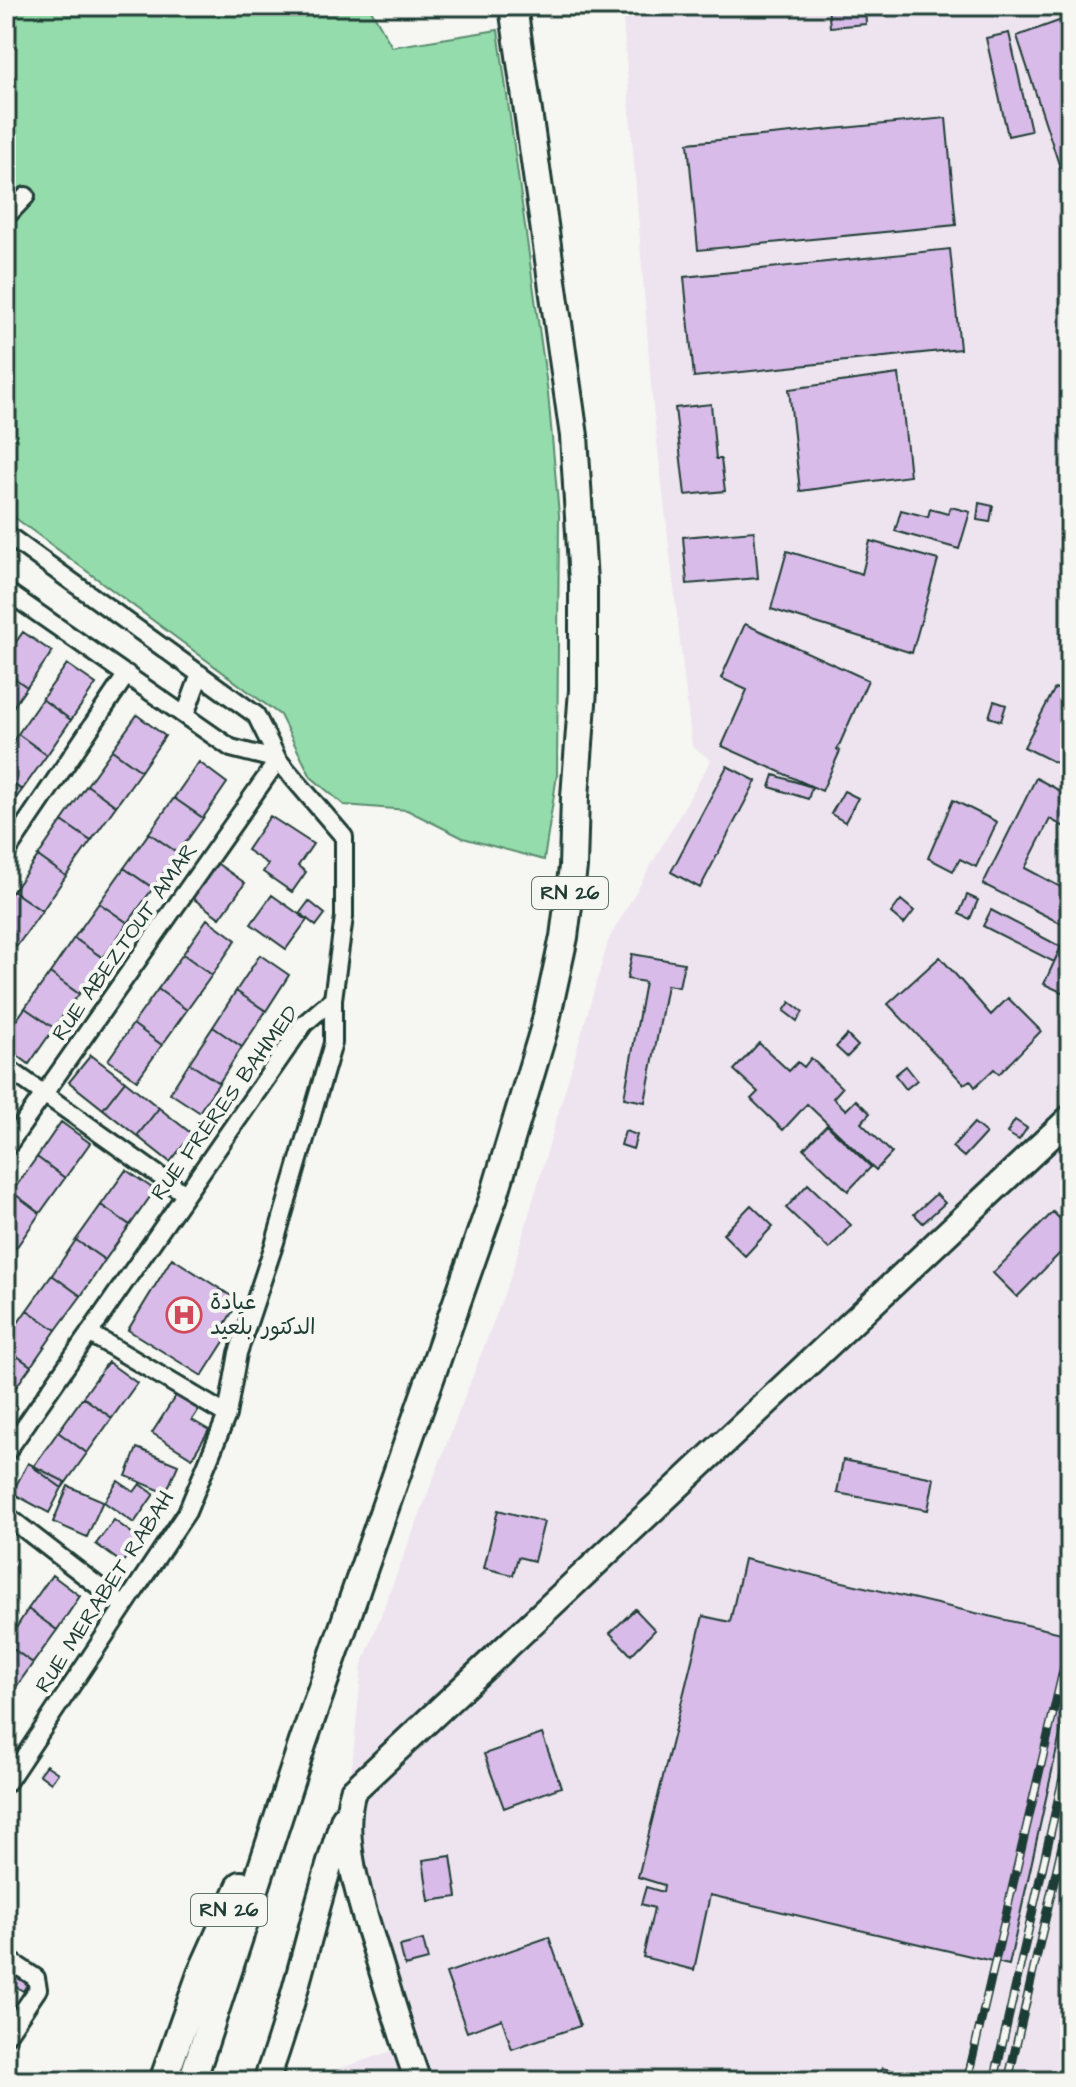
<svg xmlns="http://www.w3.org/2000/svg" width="1076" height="2087" font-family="'Architects Daughter','Playpen Sans Arabic',sans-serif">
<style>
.built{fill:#ede4ef}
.green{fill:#94dcab;stroke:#5a8c70;stroke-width:2}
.building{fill:#d9bbe9;stroke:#1f3d34;stroke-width:2}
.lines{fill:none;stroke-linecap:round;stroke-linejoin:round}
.minor-casing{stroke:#1f3d34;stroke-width:22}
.secondary-casing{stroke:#1f3d34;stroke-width:30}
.primary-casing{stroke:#1f3d34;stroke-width:32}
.minor{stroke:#f6f6f2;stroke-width:16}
.secondary{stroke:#f6f6f2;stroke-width:24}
.primary{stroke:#f6f6f2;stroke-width:26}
.rail-casing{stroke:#1f3d34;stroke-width:9}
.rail{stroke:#f6f6f2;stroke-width:6;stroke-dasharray:18;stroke-linecap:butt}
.labels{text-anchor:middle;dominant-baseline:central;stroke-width:8;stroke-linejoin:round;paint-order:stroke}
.shield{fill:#f6f6f2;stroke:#60746d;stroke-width:2}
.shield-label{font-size:20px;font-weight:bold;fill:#1f3d34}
.street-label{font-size:22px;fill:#1f3d34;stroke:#f6f6f2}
.poi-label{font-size:22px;fill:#1f3d34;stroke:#f6f6f2;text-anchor:start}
</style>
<rect width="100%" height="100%" fill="#f6f6f2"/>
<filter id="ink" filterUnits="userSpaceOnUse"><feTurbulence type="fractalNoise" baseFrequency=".0125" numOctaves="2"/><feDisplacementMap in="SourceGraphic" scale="16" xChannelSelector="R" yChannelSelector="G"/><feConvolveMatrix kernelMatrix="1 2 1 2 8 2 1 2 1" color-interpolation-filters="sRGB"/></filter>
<g filter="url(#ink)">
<path class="built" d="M622,6H1070V2081H302L392,2051L341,1878L362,1665L511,1276L609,939L711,760L692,746L652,397Z"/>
<path class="green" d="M6,6H369L392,47L498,30L548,393L559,515L557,775L544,860L463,838L407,810L344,805L311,777L280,715L6,511Z"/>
<path class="building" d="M828,6H865L866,24L830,27Z
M1070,17V198L1017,36Z
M1009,33L1031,131L1008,136L986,38Z
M946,118L956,225L698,250L688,143Z
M950,249L960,349L694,377L684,277Z
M899,374L910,476L800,491L789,389Z
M711,404L716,459H721L725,491L685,495L675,408Z
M979,503L993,506L990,522L977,520Z
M951,507L970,512L959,549L895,531L901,510L928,517L930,509L948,514Z
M754,531L758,578L687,584L683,537Z
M870,541L938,560L912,653L771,609L787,551L862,574Z
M745,624L868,680L837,750L840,751L822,791L722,746L747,690L721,678Z
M23,632L52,652L27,687L6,672V656Z
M67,664L96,684L71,720L42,699Z
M6,672L27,687L6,717Z
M1055,688L1070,696V770L1024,747Z
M42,699L71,720L47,755L18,734Z
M994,701L1006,705L1001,721L989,717Z
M137,715L165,736L141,771L112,750Z
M18,734L47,755L22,790L6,779V751Z
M112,750L141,771L116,806L87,785Z
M199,762L227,783L203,818L174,798Z
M727,766L756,781L700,888L671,872Z
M774,775L812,787L808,799L770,787Z
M1036,778L1070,796V830L1050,819L1025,868L1070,892V928L983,884Z
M6,779L22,790L6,812Z
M87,785L116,806L91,841L62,821Z
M844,791L858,798L845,822L831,814Z
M174,798L203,818L178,853L149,833Z
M953,800L997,822L976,867L960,859L953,871L928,858Z
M270,816L313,844L298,866L306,872L292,892L263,872L268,864L247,850Z
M62,821L91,841L66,876L38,856Z
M149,833L178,853L153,888L124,868Z
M38,856L66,876L42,911L13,891Z
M215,862L245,883L220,918L191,897Z
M124,868L153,888L128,923L99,903Z
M13,891L42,911L17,946L6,939V900Z
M272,895L307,920L286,949L251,924Z
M967,895L978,900L970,919L959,914Z
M901,900L914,911L904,924L891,913Z
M309,901L325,914L316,926L300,913Z
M99,903L128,923L103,958L74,938Z
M991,910L1061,947L1054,962L983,926Z
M207,919L236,940L212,975L183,954Z
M74,938L103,958L79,994L50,973Z
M1061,947L1070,952V996L1044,984Z
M183,954L212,975L187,1010L158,989Z
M632,954L684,963L679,987L667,985L645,1102L624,1098L645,982L627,979Z
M260,955L289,975L266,1011L236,991Z
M940,957L991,1015L1008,998L1041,1031L999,1074L994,1069L975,1087L970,1080L964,1084L888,1004Z
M50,973L79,994L54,1028L25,1008Z
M158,989L187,1010L162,1045L133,1024Z
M236,991L266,1011L242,1047L213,1027Z
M790,1002L803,1012L797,1021L784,1011Z
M25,1008L54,1028L29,1064L6,1047V1035Z
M133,1024L162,1045L137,1080L108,1060Z
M213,1027L242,1047L219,1083L189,1063Z
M847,1035L858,1046L847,1057L836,1047Z
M759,1043L789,1071L798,1062L804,1067L811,1058L842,1088L833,1098L846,1110L856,1100L870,1113L861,1123L892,1153L876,1170L807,1104L783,1130L751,1099L758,1092L734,1070Z
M91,1055L125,1081L103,1109L69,1082Z
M189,1063L219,1083L199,1112L170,1093Z
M906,1066L917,1080L906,1089L895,1075Z
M125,1081L159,1108L137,1136L103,1109Z
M159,1108L192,1134L170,1162L137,1136Z
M1015,1120L1027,1128L1019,1140L1007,1133Z
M61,1122L90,1143L65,1178L37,1157Z
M974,1123L986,1133L964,1157L952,1147Z
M827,1125L871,1167L848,1191L804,1149Z
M625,1131L637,1135L633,1149L621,1145Z
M37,1157L65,1178L40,1213L12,1192Z
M126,1170L155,1190L130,1225L101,1205Z
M808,1184L851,1225L829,1249L786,1208Z
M12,1192L40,1213L16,1248L6,1241V1200Z
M936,1194L945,1203L923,1223L914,1214Z
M101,1205L130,1225L105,1260L76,1240Z
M751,1205L773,1226L745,1256L723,1234Z
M1053,1212L1070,1229V1243L1017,1297L993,1273Z
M76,1240L105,1260L81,1296L52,1275Z
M172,1258L239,1301L220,1332L225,1340L202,1376L128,1330Z
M52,1275L81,1296L56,1330L27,1310Z
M27,1310L56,1330L31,1366L6,1348V1340Z
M6,1348L31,1366L6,1401Z
M108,1362L137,1383L112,1418L83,1397Z
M178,1392L201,1406L192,1420L209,1430L192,1458L152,1433Z
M83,1397L112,1418L87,1453L58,1432Z
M58,1432L87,1453L62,1488L33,1467Z
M137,1448L178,1465L166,1493L126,1476Z
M843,1460L934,1478L928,1510L837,1493Z
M28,1463L65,1482L49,1513L12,1493Z
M118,1481L134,1492L140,1484L154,1494L134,1523L104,1502Z
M68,1486L103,1501L87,1537L53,1522Z
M498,1510L544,1522L534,1561L518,1557L513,1575L484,1568Z
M114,1520L140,1539L122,1563L96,1544Z
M744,1559L1070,1635V1690L1009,1965L710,1895L694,1970L643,1957L654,1908L641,1904L646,1887L663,1892L664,1885L638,1877L703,1616L730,1622Z
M52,1575L80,1596L57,1630L28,1609Z
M28,1609L57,1630L33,1663L6,1644Z
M635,1609L655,1630L631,1655L610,1633Z
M6,1644L33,1663L9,1697L6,1694Z
M542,1734L561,1787L504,1808L484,1754Z
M46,1765L58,1773L51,1783L39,1774Z
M451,1856L457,1897L429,1901L423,1860Z
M549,1937L580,2026L512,2049L502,2019L467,2032L446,1973Z
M423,1940L428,1960L405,1966L400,1946Z
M6,1963L31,1979L23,1991L8,1982L6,1985Z
M882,2068L935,2081H879Z"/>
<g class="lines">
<defs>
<path id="minor" d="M6,217L26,196
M6,534L256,715L278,760L344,837V917L333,999L304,1024L6,1453
M6,591L231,748L278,760
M185,715L200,674
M6,853L127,674
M6,1067L185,1194
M6,1148L278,760
M89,1333L227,1415
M6,1515L124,1606
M6,1784L187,1512L227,1415L238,1353L275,1242L333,1043V999
M6,1958L36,1978L38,1989L6,2036"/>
<path id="secondary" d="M266,2081C298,1996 314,1905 344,1818
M418,2081C404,2043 392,2003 380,1964C365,1915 337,1842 353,1791L1070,1118"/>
<path id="primary" d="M163,2081L201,1974L241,1885
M192,2081L303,1742L494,1196L544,1029L564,937L573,867L575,797L583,690V582L574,436L513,6"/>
</defs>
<use href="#minor" class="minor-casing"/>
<use href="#secondary" class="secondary-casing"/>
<use href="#primary" class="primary-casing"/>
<use href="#minor" class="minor"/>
<use href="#secondary" class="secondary"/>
<use href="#primary" class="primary"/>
<defs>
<path id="rail" d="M967,2081L1070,1641
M994,2081L1070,1747
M1008,2081L1070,1811"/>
</defs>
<use href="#rail" class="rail-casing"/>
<use href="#rail" class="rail"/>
</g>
</g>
<defs>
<symbol id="hospital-ring" viewBox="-11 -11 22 22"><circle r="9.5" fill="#f6f6f2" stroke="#d1495b" stroke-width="1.5"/><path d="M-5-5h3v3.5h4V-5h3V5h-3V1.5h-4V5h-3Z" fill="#d1495b"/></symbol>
</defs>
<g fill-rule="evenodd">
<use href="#hospital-ring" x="164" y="1295" width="40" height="40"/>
</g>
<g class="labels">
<g class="shield">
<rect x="532" y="877" width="76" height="32" rx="6"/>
<rect x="191" y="1894" width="76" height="32" rx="6"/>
</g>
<g class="shield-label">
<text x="570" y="893">RN 26</text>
<text x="229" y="1910">RN 26</text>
</g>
<g class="street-label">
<text transform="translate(125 942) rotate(-55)">RUE ABEZTOUT AMAR</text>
<text transform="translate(225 1103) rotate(-54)">RUE FRÈRES BAHMED</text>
<text transform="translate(105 1592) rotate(-57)">RUE MERABET RABAH</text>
</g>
<g class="poi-label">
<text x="210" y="1302">عيادة<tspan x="210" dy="25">الدكتور بلعيد</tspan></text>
</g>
</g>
<rect width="1076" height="2087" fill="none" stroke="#f6f6f2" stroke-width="32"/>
<rect x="16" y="16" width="1044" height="2055" fill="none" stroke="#1f3d34" stroke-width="3" filter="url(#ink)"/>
</svg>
